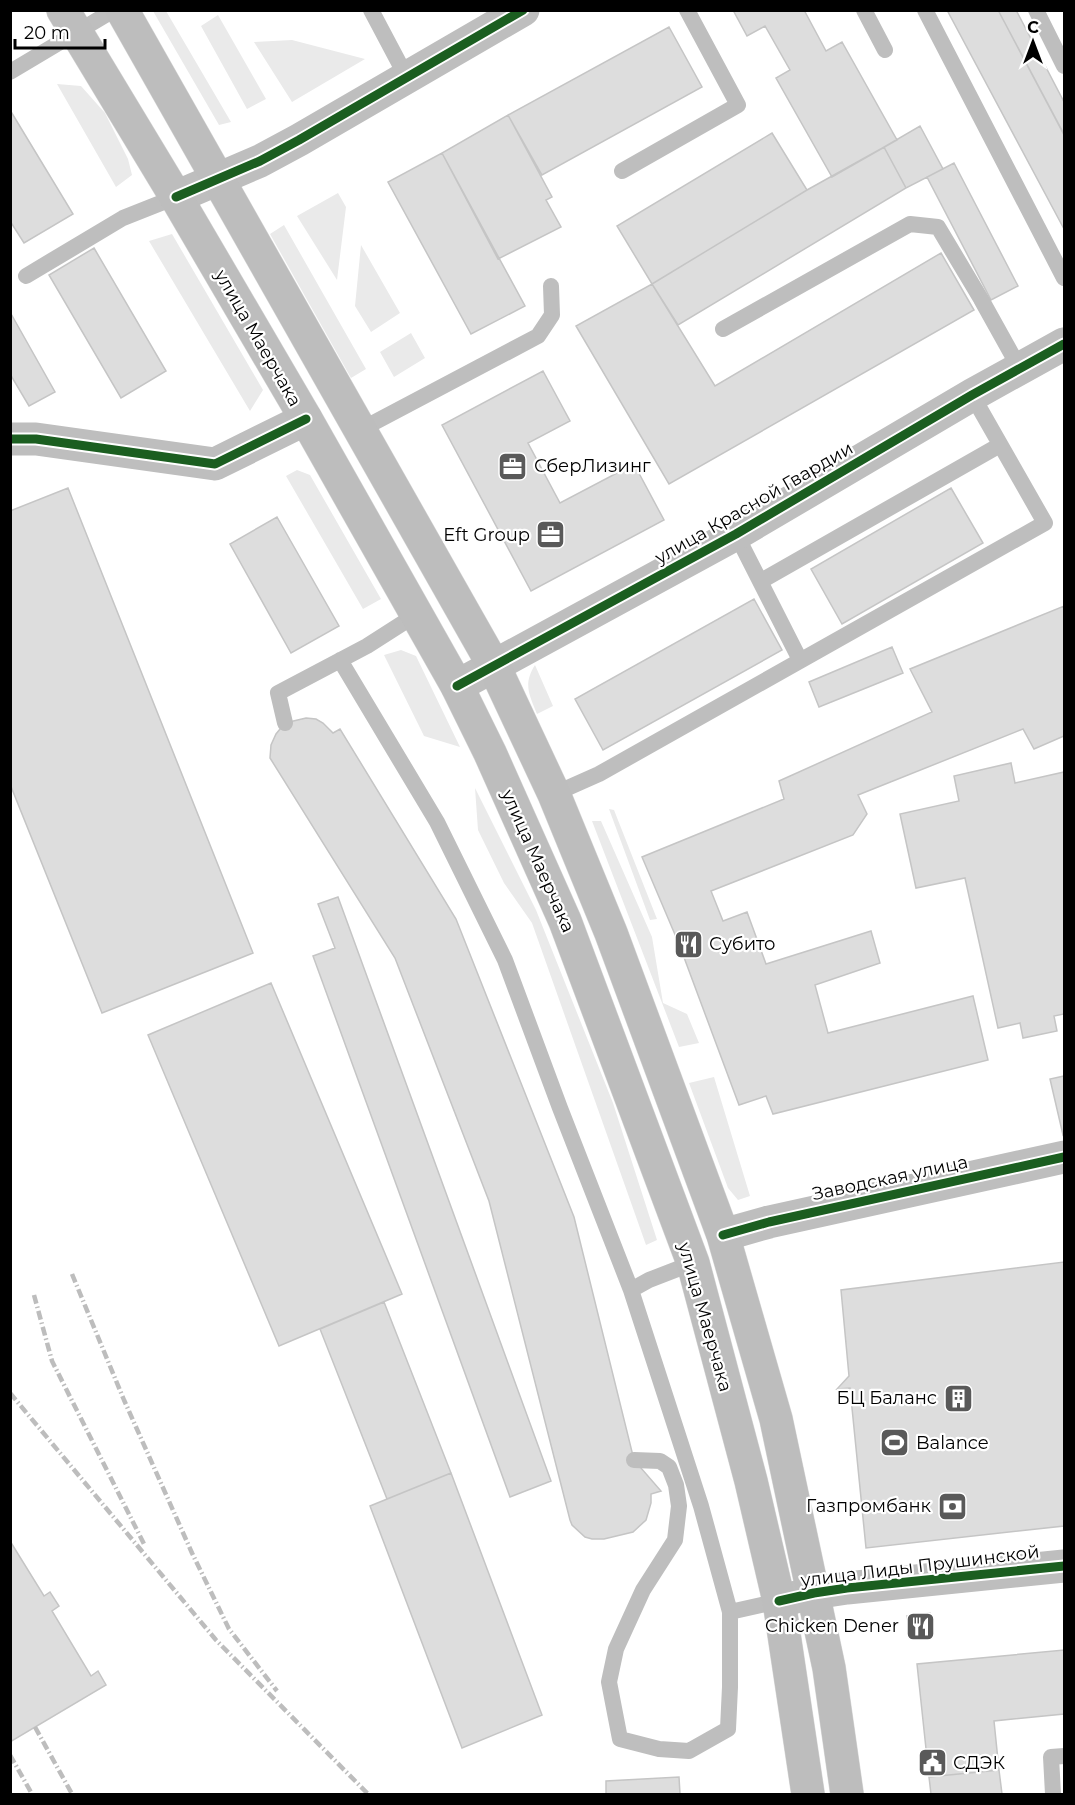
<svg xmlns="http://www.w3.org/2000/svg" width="1075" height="1805" font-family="Montserrat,sans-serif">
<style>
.green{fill:#eaeaea}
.building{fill:#ddd;stroke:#c5c5c5;stroke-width:1.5}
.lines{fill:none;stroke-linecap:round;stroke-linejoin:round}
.primary-casing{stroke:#dbdbdb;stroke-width:34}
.service{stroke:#bebebe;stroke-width:16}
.minor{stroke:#bebebe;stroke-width:33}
.primary{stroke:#bdbdbd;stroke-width:33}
.rail{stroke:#bdbdbd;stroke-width:4.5;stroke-dasharray:9 3 1.5 3;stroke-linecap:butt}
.cycleway-casing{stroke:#fff;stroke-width:13}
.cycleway{stroke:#1b5e20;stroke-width:9}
.labels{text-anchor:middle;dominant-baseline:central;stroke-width:4.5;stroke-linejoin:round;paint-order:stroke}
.street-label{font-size:18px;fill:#000;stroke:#fff}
.poi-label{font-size:18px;fill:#000;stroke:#fff;text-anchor:start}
</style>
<rect width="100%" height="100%" fill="#fff"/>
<path class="green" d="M153,11H166L231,122L219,125Z
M218,15L266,99L247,109L201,26Z
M292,40L365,59L292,102L254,42Z
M57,84L81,86L105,113L128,159L132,175L116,187Z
M338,193L346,207L337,280L297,216Z
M284,225L366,369L351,378L270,234Z
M172,234L263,390L250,411L149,241Z
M361,245L400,313L371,332L355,306Z
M411,333L425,358L394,377L380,352Z
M297,470L310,475L381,599L363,609L286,476Z
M401,650L416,656L460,747L424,736L384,655Z
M535,665L553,706L537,714C529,694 523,684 535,665Z
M475,788L536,910L613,1103L657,1240L646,1245L532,923L504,883L478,830Z
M609,809L614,810L657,919L650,920Z
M592,821H601L652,937L663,1003L687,1014L699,1043L679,1047Z
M714,1077L750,1196L738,1200L728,1188L689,1083Z"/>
<path class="building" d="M733,10H804L826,51L842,42L897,140L832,177L776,78L790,70L765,26L747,36Z
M947,10H998L1064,135V229Z
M998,10H1016L1064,102V134Z
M669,27L702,87L542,175L508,115Z
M10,110L73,214L24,243L10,221Z
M508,115L552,197L546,200L561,227L498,259L442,153Z
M920,126L943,169L906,188L884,147Z
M772,133L807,190L652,284L617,226Z
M884,147L906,188L678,325L652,284L807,190Z
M442,153L525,306L471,334L388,182Z
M954,163L1018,286L991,300L927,177Z
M94,248L166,371L121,398L49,275Z
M941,253L974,310L669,484L576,326L652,284L715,386Z
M10,312L55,392L29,406L10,374Z
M543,371L570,421L528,443L560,503L634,464L664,520L531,591L442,425Z
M68,488L253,953L102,1013L10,784V511Z
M951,488L983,543L842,624L811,569Z
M277,517L339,626L291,653L230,544Z
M754,599L782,650L603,750L575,699Z
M1064,606V736L1034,749L1023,729L858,795L867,814L853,835L711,891L723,921L747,912L766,964L871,931L880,963L815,985L828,1033L973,996L988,1060L773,1114L766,1096L739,1105L679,944L642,857L784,799L779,781L932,712L910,669Z
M892,647L903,673L819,707L809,682Z
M306,718L316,719L323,723L333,733L340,729L456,919L574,1217L634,1460L661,1491L651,1494V1503L646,1520L633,1532L604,1539H592L585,1537L572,1525L570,1520L489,1201L395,958L270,758L271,745L276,734L285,723Z
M1011,763L1015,783L1064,772V1014L1054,1016L1057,1031L1023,1038L1020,1023L998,1028L965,878L916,888L900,814L959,801L954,776Z
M338,897L551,1481L510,1497L313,956L335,948L318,904Z
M271,983L402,1294L279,1346L148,1035Z
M1064,1076V1134L1063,1135L1050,1079Z
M1064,1262V1526L866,1548L850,1388L837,1389L849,1376L841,1290Z
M384,1302L451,1473L387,1499L320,1329Z
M451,1473L542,1715L462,1748L370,1506Z
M10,1541L44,1596L50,1592L59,1606L52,1611L91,1676L98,1671L106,1685L10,1742Z
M930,1613L933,1635L910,1638L907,1616Z
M1064,1650V1714L994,1721L999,1770L929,1777L917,1664Z
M999,1770L1002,1794H931L929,1777Z
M679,1777L680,1794H606V1781Z"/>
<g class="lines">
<defs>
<path id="primary" d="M63,10L176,197L306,419L457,686L490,753L565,921L693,1263L751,1481L779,1601L808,1794
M122,10L494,666L554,794L611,933L723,1235L776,1419L829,1668L847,1794"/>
</defs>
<use href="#primary" class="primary-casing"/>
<path class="service" d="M371,10L407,78
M864,10L885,50
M925,10L1064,278
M1036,10L1064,66
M10,72L114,10
M622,171L738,105L687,10
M26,276L123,218L176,197
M723,329L910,224L938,227L981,299L1020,369
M360,430L538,336L552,315L551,286
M736,534L800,660
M761,581L1000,445
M340,660L437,822L505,960L560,1108L631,1290L701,1506L730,1612V1687L728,1729L689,1751L659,1749L620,1739L609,1682L616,1649L643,1590L675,1540L679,1506L676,1485L669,1467L660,1461L634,1460
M285,723L278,693L367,646L417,614
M554,794L599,774L1045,523L972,395
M631,1290L649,1280L693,1263
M730,1612L779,1601
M1053,1794L1051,1757L1064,1756"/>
<path class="minor" d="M176,197L260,161L299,140L523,10
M10,439H36L215,464L306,419
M457,686L736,534L972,395L1064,344
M723,1235L769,1222L1064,1157
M779,1601L814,1593L847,1588L1064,1566"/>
<use href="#primary" class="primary"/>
<path class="rail" d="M72,1274L124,1400L192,1553L229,1629L277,1691
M34,1295L52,1361L144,1544
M10,1393L216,1640L368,1794
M35,1727L72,1794
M10,1755L32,1794"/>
<defs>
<path id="cycleway" d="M176,197L260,161L299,140L523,10
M10,439H36L215,464L306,419
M457,686L736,534L972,395L1064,344
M723,1235L769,1222L1064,1157
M779,1601L814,1593L847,1588L1064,1566"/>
</defs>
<use href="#cycleway" class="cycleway-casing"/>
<use href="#cycleway" class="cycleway"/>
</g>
<defs>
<symbol id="office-square" viewBox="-11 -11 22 22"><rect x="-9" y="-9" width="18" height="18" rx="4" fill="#595959" stroke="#fff"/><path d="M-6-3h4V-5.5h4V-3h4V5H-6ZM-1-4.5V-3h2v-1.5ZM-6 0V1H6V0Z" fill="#fff"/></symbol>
<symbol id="restaurant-square" viewBox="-11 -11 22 22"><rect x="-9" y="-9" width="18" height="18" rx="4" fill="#595959" stroke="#fff"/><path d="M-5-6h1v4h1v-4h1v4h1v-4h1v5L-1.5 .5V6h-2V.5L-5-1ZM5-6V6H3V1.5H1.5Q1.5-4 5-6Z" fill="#fff"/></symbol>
<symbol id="building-square" viewBox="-11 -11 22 22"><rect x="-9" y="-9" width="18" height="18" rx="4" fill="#595959" stroke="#fff"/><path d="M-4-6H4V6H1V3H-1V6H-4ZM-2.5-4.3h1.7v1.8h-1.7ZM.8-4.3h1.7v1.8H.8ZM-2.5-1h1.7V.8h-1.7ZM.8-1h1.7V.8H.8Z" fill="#fff"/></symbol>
<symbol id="stadium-square" viewBox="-11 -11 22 22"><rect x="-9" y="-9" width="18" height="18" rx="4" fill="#595959" stroke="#fff"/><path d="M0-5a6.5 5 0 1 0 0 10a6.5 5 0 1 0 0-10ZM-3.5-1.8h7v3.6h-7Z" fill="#fff"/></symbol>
<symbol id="bank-square" viewBox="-11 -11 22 22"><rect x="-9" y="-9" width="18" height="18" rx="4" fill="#595959" stroke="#fff"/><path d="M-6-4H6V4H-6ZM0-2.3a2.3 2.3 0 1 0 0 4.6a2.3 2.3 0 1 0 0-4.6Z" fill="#fff"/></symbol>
<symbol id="civic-square" viewBox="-11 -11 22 22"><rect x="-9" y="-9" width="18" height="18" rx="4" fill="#595959" stroke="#fff"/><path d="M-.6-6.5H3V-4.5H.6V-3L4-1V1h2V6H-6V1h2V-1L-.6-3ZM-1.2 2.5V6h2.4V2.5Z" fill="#fff"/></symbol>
</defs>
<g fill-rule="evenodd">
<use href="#office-square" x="496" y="450" width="33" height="33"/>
<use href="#office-square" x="534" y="518" width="33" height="33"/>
<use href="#restaurant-square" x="672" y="928" width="33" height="33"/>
<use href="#building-square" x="942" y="1382" width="33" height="33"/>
<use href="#stadium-square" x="878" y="1426" width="33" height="33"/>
<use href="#bank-square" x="936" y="1490" width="33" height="33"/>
<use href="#restaurant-square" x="904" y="1610" width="33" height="33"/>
<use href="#civic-square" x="916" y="1746" width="33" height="33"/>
</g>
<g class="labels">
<g class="street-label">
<text transform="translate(258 338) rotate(60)">улица Маерчака</text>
<text transform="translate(754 503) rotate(-30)">улица Красной Гвардии</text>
<text transform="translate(538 861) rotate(66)">улица Маерчака</text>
<text transform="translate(890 1178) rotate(-12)">Заводская улица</text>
<text transform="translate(705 1317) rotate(74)">улица Маерчака</text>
<text transform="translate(920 1566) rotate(-7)">улица Лиды Прушинской</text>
</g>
<g class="poi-label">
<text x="534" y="466">СберЛизинг</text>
<text x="530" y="535" text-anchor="end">Eft Group</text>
<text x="709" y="944">Субито</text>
<text x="937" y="1398" text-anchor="end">БЦ Баланс</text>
<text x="916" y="1443">Balance</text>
<text x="931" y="1506" text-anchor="end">Газпромбанк</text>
<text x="899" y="1626" text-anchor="end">Chicken Dener</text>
<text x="953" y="1763">СДЭК</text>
</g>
</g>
<rect width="1075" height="1805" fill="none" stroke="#000000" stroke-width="24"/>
<g transform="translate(1033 42)" stroke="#ffffff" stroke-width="4.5" paint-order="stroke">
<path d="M0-4.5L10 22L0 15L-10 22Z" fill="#000000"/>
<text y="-9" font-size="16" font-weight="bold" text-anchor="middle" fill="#000000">С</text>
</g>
<path d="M15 39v9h90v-9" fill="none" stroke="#000000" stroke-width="3"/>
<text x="24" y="39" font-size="18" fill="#000000" stroke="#ffffff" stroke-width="4.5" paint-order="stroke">20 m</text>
</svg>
